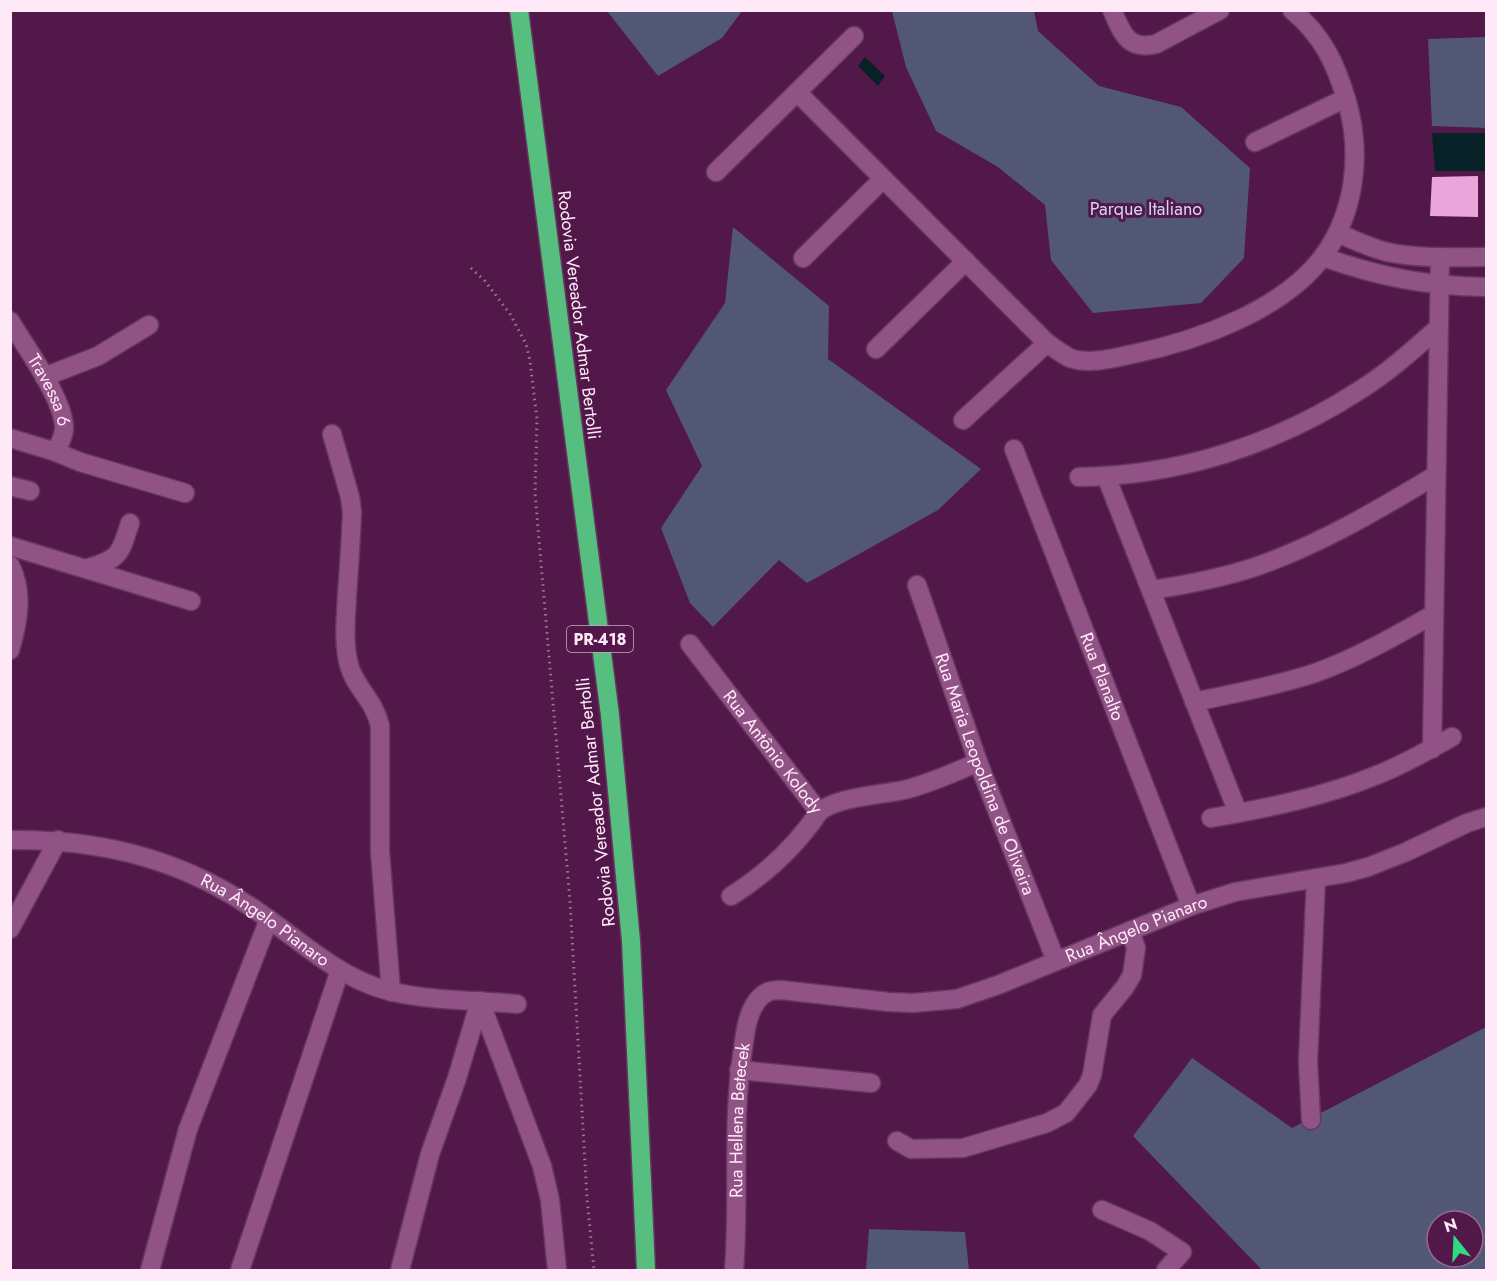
<svg xmlns="http://www.w3.org/2000/svg" width="1497" height="1281" font-family="Jost,sans-serif">
<style>
.green{fill:#515775;fill-rule:evenodd}
.water{fill:#082127}
.building{fill:#eaa5db}
.lines{fill:none;stroke-linecap:round;stroke-linejoin:round}
.minor-casing{stroke:#65385f;stroke-width:21}
.highway-casing{stroke:#65385f;stroke-width:21}
.path{stroke:#a17799;stroke-width:3;stroke-dasharray:1.5 4.5;stroke-linecap:butt}
.minor{stroke:#915385;stroke-width:18}
.highway{stroke:#56bf80;stroke-width:18}
.labels{text-anchor:middle;dominant-baseline:central;stroke-width:6;stroke-linejoin:round;paint-order:stroke}
.shield{fill:#521849;stroke:#cbaac4;stroke-width:1.5}
.shield-label{font-size:16px;font-weight:bold;fill:#ffe9f9}
.park-label{font-size:18px;fill:#cfd7f7;stroke:#521849}
.street-label{font-size:18px;fill:#ffe9f9;stroke:#521849}
</style>
<rect width="100%" height="100%" fill="#521849"/>
<path class="green" d="M607,11H742L722,38L658,76Z
M892,11H1034L1038,31L1099,86L1181,107L1250,168L1244,258L1201,303L1093,313L1051,260L1045,205L998,167L936,131L906,67Z
M1486,37V128L1432,126L1428,39Z
M733,227L829,306L828,359L981,469L938,510L807,583L779,560L713,627L690,603L661,528L702,466L666,390L725,303Z
M1486,1027V1270H1262L1133,1136L1192,1058L1292,1128ZM1437,1221H1473V1257H1437Z
M869,1229L965,1232L969,1270H866Z"/>
<path class="water" d="M865,57L885,76L878,86L858,66Z
M1432,133H1486V171H1435Z"/>
<path class="building" d="M1478,176V217L1430,216L1432,177Z"/>
<g class="lines">
<defs>
<g id="minor">
<path d="M1112,10C1122,32 1127,51 1156,44L1220,10"/>
<path d="M797,92L1047,343C1054,348 1062,354 1070,358C1089,365 1114,358 1133,354C1197,341 1284,310 1324,255C1355,212 1362,153 1347,102C1336,64 1323,36 1292,10"/>
<path d="M1255,142L1346,98"/>
<path d="M716,172L854,36"/>
<path d="M1338,233C1354,240 1370,248 1387,252C1420,259 1453,257 1486,257"/>
<path d="M1323,257C1380,277 1426,286 1486,287"/>
<path d="M803,258L883,179"/>
<path id="s1" d="M10,321C25,346 66,402 64,430C63,438 59,445 56,452L10,438"/>
<path d="M876,349L966,261"/>
<path d="M44,377L98,356L149,325"/>
<path d="M963,420L1047,343"/>
<path d="M332,434L350,497L352,512C351,540 349,567 347,595C346,619 343,642 349,665C355,688 374,699 380,726V851L391,992"/>
<path id="s2" d="M1014,449L1191,906"/>
<path d="M56,452L80,462L185,493"/>
<path d="M1106,476L1238,813"/>
<path d="M1079,477C1179,476 1277,444 1360,390C1389,372 1414,349 1439,327"/>
<path d="M10,486L30,491"/>
<path d="M10,546L191,601"/>
<path d="M10,565C24,592 18,623 10,650"/>
<path d="M88,568C120,559 120,554 130,523"/>
<path id="s3" d="M917,585L978,762L1056,961"/>
<path d="M1151,590C1186,585 1221,578 1255,567C1319,545 1378,510 1436,475"/>
<path id="s4" d="M690,644L819,812C838,796 884,795 908,789C933,782 956,772 978,762"/>
<path d="M1194,702C1235,693 1276,686 1315,673C1357,658 1395,636 1434,614"/>
<path d="M1432,749L1440,257"/>
<path d="M1211,818C1267,808 1324,797 1377,775C1403,765 1427,751 1452,737"/>
<path id="s5" d="M10,840C96,839 175,857 248,905C289,931 327,969 373,986C412,1001 475,1000 517,1004"/>
<path d="M731,896C766,874 796,846 819,812"/>
<path d="M10,929L58,840"/>
<path d="M480,1001L542,1166L550,1200L557,1270"/>
<path d="M739,1070L871,1083"/>
<path d="M1311,1120L1308,1062L1316,878"/>
<path d="M897,1141L911,1149L963,1148L1047,1123L1066,1113L1088,1085L1092,1075L1102,1015L1125,987L1132,975L1136,948L1130,931"/>
<path d="M1102,1210L1150,1231L1182,1252L1166,1270"/>
<path d="M150,1270L188,1129L269,919"/>
<path d="M240,1270L340,970"/>
<path d="M400,1270L430,1154L457,1078L480,1001"/>
<path id="s6" d="M734,1270C740,1197 731,1123 743,1049C745,1034 747,1014 757,1001C764,992 770,990 781,990L889,1002L913,1003L957,999L998,985L1191,906L1235,892L1346,873L1368,867L1406,852L1467,823L1486,817"/>
</g>
<path id="highway" d="M519,10L610,715L631,941L646,1270"/>
</defs>
<use href="#minor" class="minor-casing"/>
<use href="#highway" class="highway-casing"/>
<path class="path" d="M471,268L485,281L510,314L526,344L530,361L537,419L535,493L570,901L587,1198L594,1270"/>
<use href="#minor" class="minor"/>
<use href="#highway" class="highway"/>
</g>
<g class="labels">
<rect class="shield" x="567" y="626" width="66" height="26" rx="4.5"/>
<g class="shield-label">
<text x="600" y="639">PR-418</text>
</g>
<g class="park-label">
<text x="1146" y="209">Parque Italiano</text>
</g>
<g class="street-label">
<text transform="translate(579 315) rotate(83)">Rodovia Vereador Admar Bertolli</text>
<text stroke="none"><textPath href="#s1" startOffset="80">Travessa 6</textPath></text>
<text stroke="none"><textPath href="#s2" startOffset="244">Rua Planalto</textPath></text>
<text stroke="none"><textPath href="#s4" startOffset="136">Rua Antônio Kolody</textPath></text>
<text stroke="none"><textPath href="#s3" startOffset="201">Rua Maria Leopoldina de Oliveira</textPath></text>
<text transform="translate(596 802) rotate(-96)">Rodovia Vereador Admar Bertolli</text>
<text stroke="none"><textPath href="#s5" startOffset="273">Rua Ângelo Pianaro</textPath></text>
<text stroke="none"><textPath href="#s6" startOffset="669">Rua Ângelo Pianaro</textPath></text>
<text stroke="none"><textPath href="#s6" startOffset="150">Rua Hellena Betecek</textPath></text>
</g>
</g>
<rect width="1497" height="1281" fill="none" stroke="#ffe9f9" stroke-width="24"/>
<g transform="translate(1455 1239) rotate(342)"><circle r="28" fill="#521849" stroke="#976c8f" stroke-width="1.5"/>
<path d="M0-4.5L10 22L0 15L-10 22Z" fill="#33d882"/>
<text y="-9" font-size="16" font-weight="bold" text-anchor="middle" fill="#ffe9f9">N</text>
</g>
</svg>
